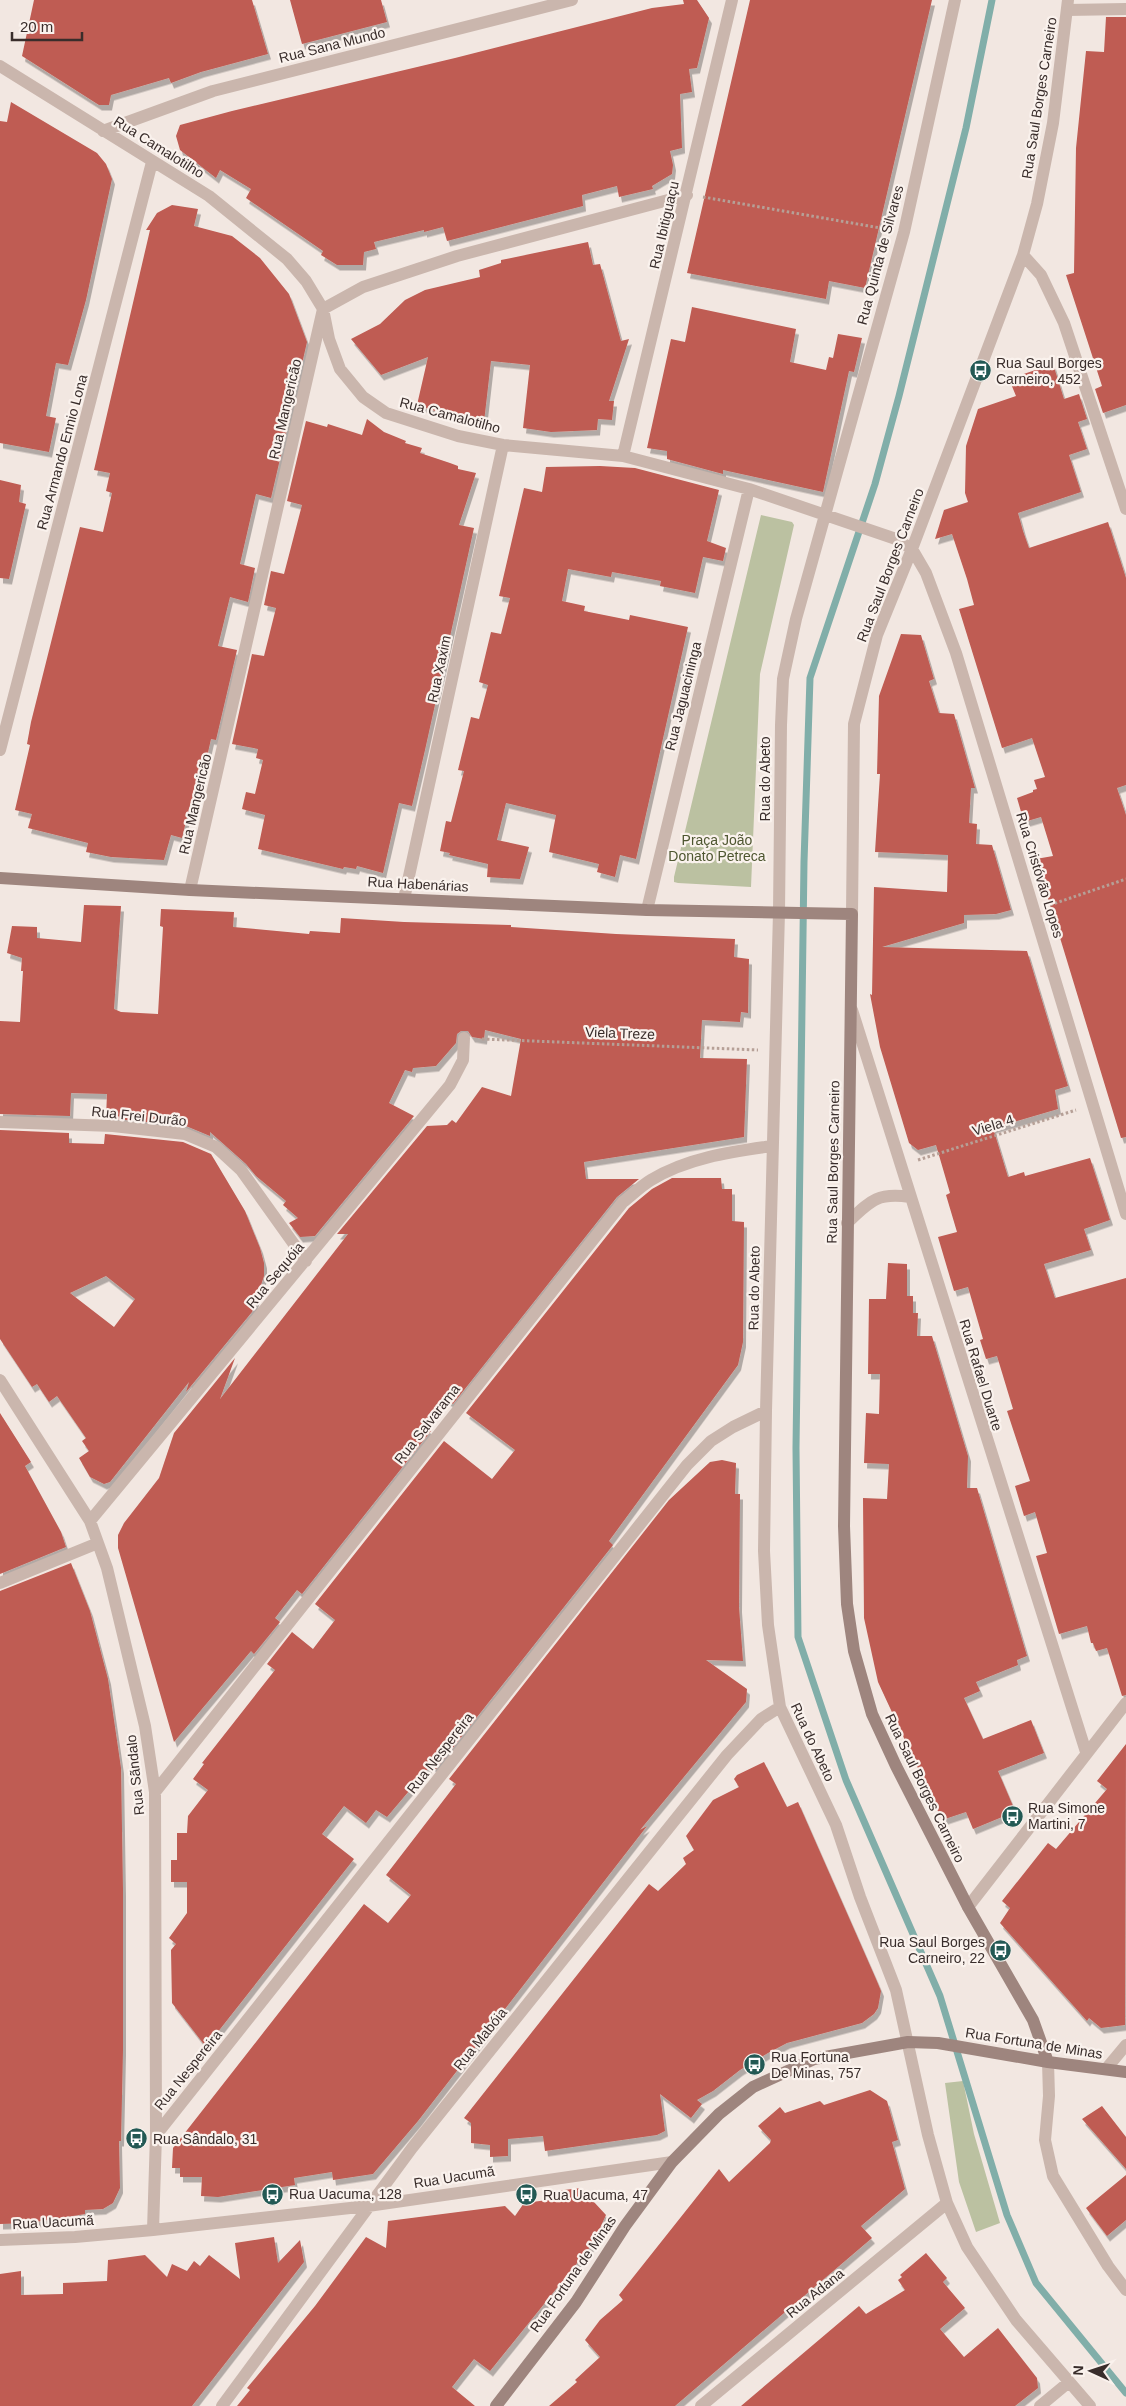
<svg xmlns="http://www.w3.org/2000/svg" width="1126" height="2406" font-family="Helvetica,sans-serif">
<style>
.green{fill:#bbc1a1}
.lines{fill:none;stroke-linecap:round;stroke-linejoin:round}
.stream{stroke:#81aea9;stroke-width:7}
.building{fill:#bf5b52;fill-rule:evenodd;filter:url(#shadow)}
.path{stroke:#b6a097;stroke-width:3;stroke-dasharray:2.5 2.5;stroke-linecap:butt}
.lane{stroke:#cab6ad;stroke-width:12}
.street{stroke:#cab6ad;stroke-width:12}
.secondary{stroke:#9e857e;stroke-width:12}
.labels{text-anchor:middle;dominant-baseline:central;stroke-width:4.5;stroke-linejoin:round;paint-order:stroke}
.street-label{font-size:14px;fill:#392d2b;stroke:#faf2ed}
.poi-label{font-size:14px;fill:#392d2b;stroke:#faf2ed;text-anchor:start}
.park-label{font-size:14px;fill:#4e5630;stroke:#faf2ed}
</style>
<defs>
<filter id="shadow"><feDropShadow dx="3" dy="5.5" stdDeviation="0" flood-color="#0004"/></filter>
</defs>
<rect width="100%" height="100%" fill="#f2e7e1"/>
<path class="green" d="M761,515L792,522L794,525L760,674L751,887L678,883L674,882V877Z
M963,2081L974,2134L1000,2223L976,2232L959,2182L945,2083Z"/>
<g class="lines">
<path class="stream" d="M992,0L966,128L899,396L875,484L810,678L804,862L796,1448L798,1637L846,1780L940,1996L1007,2215L1036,2283L1126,2393"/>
</g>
<path class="building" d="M34,0H252L268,54L201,72L171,83L169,78L111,95L109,105H99L22,56Z
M290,0H381L387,22L302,44Z
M683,0H697L709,18L697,68L689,69L692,92L680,94L682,148L670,151L673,165L672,174L652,186L653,189L619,197L617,186L582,195L583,206L447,241L443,227L424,232V230L374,242L376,249L364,252L363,265H337L321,255L323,251L246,198L251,189L220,170L216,178L180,150L176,136L180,125L232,111L455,58L652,8L684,4Z
M750,0H932L865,288L829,281L826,299L687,273Z
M1106,17H1126V405L1103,413L1095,389L1102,386L1066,275L1074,273L1076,148L1086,51L1104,52Z
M11,102L97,153L106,164L112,179L86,300L68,365L56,363L46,416L56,418L49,452L0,443V121L7,122Z
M172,205L198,209L194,226L232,236L260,258L289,294L307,342L271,498L256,494L240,564L255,568L248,602L230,597L218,646L237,650L216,740L211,739L196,806L190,805L182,838L171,835L164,860L111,857L86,852L88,843L28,828L32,814L15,810L30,745L27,744L31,722L80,527L103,532L112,493L106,491L110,473L94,470L150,230H146L157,213Z
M588,242L593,265L600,264L621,341L629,339L609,401H614L612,420L598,419L597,430L551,432L523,428L530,365L491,361L484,422L445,414L417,405L428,357L381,375L351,339L380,324L405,300L425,290L480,277L479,270L501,263V260Z
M692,307L796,329L790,362L826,370L829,357L833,358L838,334L862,338L854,372L849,371L823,492L723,470V474L667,459V451L647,448L671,339L685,342Z
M1053,364L1064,399L1079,394L1087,419L1078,422L1087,449L1069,455L1081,492L1018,513L1023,531L1029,548L1108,522L1126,578V785L1117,788L1126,815V1137L1121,1138L1036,859L1053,856L1041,817L1024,822L1017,798L1033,792V790L1037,789L1034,780L1045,777L1032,738L1002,748L959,609L974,605L967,579L952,534L935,539L944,510L968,502L965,493L966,446L978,409L1016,396L1009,379Z
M367,419L384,432L406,441L405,443L422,448L420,453L450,463L458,466V469L476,473L459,525L474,528L425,750L412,806L399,803L383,873L357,866L356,869L344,867L343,869L258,849L265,815L242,809L246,792L255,794L263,760L256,758L258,749L232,744L252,654L264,656L276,608L264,605L271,571L284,574L302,505L287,501L306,421L327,427L328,424L362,435Z
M600,466L635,468L719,490L707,541L726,548L723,561L703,557L695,593L660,586L661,581L612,572L611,577L568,569L562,601L585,606L584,611L629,620L630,615L688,627L636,859L620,855L615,877L597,872L599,864L549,852L556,815L506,803L497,840L529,847L520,879L487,877L488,864L449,855L450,853L440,851L446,821L451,822L464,771L458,770L471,717L479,719L488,685L479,682L491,632L501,634L510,598L499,596L524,488L542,492L546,467Z
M0,480L21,485L19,502L26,504L9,579L0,578Z
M901,634L921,635L934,679L929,681L939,713L954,714L975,788H971L969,823L977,824L976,844L992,845L1011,910L996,914L964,915V923L882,947L1027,951L1068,1086L1055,1090L1058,1109L993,1128L1008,1177L1024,1172L1025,1176L1090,1158L1110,1220L1084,1229L1091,1250L1044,1264L1055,1298L1126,1278V1695L1122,1696L1107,1648L1096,1651L1093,1643H1091L1087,1626L1059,1634L1036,1556L1047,1553L1035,1512L1024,1516L1015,1486L1030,1481L1007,1411L1013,1409L997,1356L986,1359L980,1340L983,1339L968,1287L954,1291L938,1237L957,1232L946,1195L950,1193L936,1145L918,1150L909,1143L880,1047L870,994L872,995L874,887L947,892L948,855L875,852L880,774H877L879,696Z
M84,905L121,906L114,1009L121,1012L158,1014L163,927L160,926L161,909L234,912L233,927L309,934L310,931L340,933L341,918L404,922L511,925V927L616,934L735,939L734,957L749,959L748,1013L741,1012L740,1022L702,1020L700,1058L747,1059L744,1137L584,1162L586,1179H639L617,1197L453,1404L446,1399L425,1426L431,1431L302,1594L297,1590L275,1618L280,1622L254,1654L251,1651L174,1742L118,1548V1535L124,1523L159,1478L174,1433L235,1358L220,1399L348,1234H337L427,1126L447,1125L452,1120L456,1123L482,1087L511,1096L521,1039L485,1030L484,1039L472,1037L468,1031H461L457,1034L456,1043L436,1066L413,1068L412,1072L405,1070L389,1103L414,1116L315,1236L300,1237L289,1223L298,1218L283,1205L286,1201L256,1176L246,1164L210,1132V1136L186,1126L106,1118L107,1094L71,1093L70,1116L0,1114V1021L20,1022L23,971H21L22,958L7,953L12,926L37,927V938L81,942Z
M0,1130L69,1133V1143L104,1144L105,1134L183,1142L211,1154L245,1211L260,1248L264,1263V1276L252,1312L186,1392L189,1382L110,1482L104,1484L90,1477L79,1458L89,1451L82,1441L86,1438L57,1396L49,1402L37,1384L32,1387L0,1339ZM106,1276L135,1299L114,1327L70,1293Z
M672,1178H721L722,1189H732V1221L744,1222L743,1342L738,1365L609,1541L613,1545L436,1769L431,1765L387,1817L376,1810L366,1823L344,1806L322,1834L354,1859L206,2047L172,2003L171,1950L176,1944L169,1938L187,1913V1882H171V1860H177V1833H187L188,1816L208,1790L193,1779L204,1764L202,1763L275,1670L267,1664L292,1632L313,1649L335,1620L315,1604L444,1441L492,1479L515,1450L466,1413L629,1208L652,1189Z
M888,1263L907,1264V1296H913V1313H918L917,1336H932L968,1456L967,1488H977L1027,1656L1017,1660L1018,1665L976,1682L980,1691L964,1698L983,1739L1031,1720L1044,1753L998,1771L1013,1806L1007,1815L973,1829L966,1812L942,1820L878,1682L864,1618L863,1498L887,1499L889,1464L864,1463L866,1413L879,1414L880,1374H868L869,1299H886Z
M0,1413L31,1462L25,1466L61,1532L66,1547L0,1574Z
M722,1460L736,1463L735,1494H740L739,1607L743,1661L706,1660L747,1689L746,1702L640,1830L647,1826L418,2121L373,2174L333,2180L332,2172L294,2178L295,2185L218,2197L201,2196L202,2177H180V2168H172L173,2148L364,1904L388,1923L411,1895L386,1875L456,1784L449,1779L669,1500L710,1462Z
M71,1563L90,1611L108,1679L121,1768L123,1891V2050L121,2141H119L120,2188L113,2203L103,2209L85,2210V2214L29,2223L0,2224V1591Z
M1126,1744L1125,2025L1101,2028L1089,2018L1087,2021L1000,1923L1010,1908L1002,1901L1048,1843L1056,1849L1107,1789L1097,1781Z
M764,1762L787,1807L798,1802L876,1979L881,1991L878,2008L874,2014L862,2023L787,2043L768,2053L740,2070L713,2091L697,2100L702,2104L691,2118L660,2094L665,2131L657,2135L545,2151L543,2136L508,2139V2156L490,2157V2145L471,2143V2123L464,2118L649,1884L658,1891L686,1864L683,1858L694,1850L686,1836L713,1800L739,1787L734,1779L737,1775Z
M870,2090L887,2101L898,2140L892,2142L905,2189L861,2226L872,2238L675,2406H549L577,2382L575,2380L600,2357L585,2340L600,2320L623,2300L619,2295L719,2169L729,2182L770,2143L771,2140L758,2126L780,2107L785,2113L820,2101L824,2105Z
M1102,2106L1126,2137V2169L1082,2119Z
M1126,2175V2220L1107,2236L1086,2208Z
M581,2188L606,2215L599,2230L592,2241L594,2242L490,2371L474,2359L452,2387L475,2406H237L250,2390L247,2388L315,2306L366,2237L386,2248L388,2221L505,2206L515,2216L524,2203L548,2200L547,2192Z
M274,2237L278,2263L300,2240L304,2262L192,2406H0V2274L21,2271V2295L63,2294V2283L107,2281L108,2260L145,2255L167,2277L172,2264L187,2271L194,2261L200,2266L209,2255L240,2279L235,2243Z
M926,2253L947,2278L943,2282L965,2308L940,2329L964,2357L998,2328L1037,2378L1038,2388L1015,2406H741L859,2306L866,2314L905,2290L898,2280L902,2277L900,2275Z"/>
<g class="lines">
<path class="path" d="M703,197L886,229
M1050,905L1126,879
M482,1039L758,1050
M918,1160L1076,1110"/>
<path class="lane" d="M1067,10L1126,9"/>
<path class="street" d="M955,0L904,232L796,619L783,679L781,725L779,912L766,1411L764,1551L768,1625L780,1707L836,1825L860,1897L896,1990L928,2135L947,2203L967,2247L1016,2320L1090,2406
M0,66L209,196L287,259L306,281L323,309L329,339L340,369L363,397L386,413L458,436L503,445L623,456L749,489L896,539L912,549L926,573L956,653L1126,1214
M103,131L213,91L572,0
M1023,255L1041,275L1064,323L1126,509
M623,456L732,0
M0,750L152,162
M190,890L323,309L363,287L457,256L687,195
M404,899L503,445
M647,910L749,489
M852,914L854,724L877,635L912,549L1023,255L1037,204L1053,123L1068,0
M852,1010L1086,1752
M0,1122L113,1126L185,1134L216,1147L241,1170L306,1261
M847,1223C870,1201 877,1192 910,1197
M0,1380L90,1521L107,1568L145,1726L155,1792L156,2135L153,2230
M90,1521L450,1085L463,1060L464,1038
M0,1583L98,1543
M155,1792L623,1202C632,1195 641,1186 651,1180C687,1158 730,1152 772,1146
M968,1907L1126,1703
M1048,2062L1049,2096L1045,2140L1053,2176L1108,2266L1126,2290
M1106,2069L1126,2045
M156,2135L687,1465L711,1441L733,1427L766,1411
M0,2240L75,2237L153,2230L368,2206L672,2162
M222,2406L412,2148L727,1755L761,1719L780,1707
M701,2406L947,2203
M1040,2406L1069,2382"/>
<path class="secondary" d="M0,878L190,890L647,910L852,914L844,1526L847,1604L854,1651L872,1714L896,1766L968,1907L1033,2020L1048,2062
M496,2406L576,2302L625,2226L672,2162L719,2114L753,2087L814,2059L908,2042L938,2043L1048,2062L1126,2072"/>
</g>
<defs>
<symbol id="bus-disc" viewBox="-11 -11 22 22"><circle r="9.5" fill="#235954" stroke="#faf2ed"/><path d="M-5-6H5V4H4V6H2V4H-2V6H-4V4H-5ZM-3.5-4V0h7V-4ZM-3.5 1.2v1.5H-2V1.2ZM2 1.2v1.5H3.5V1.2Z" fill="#fff"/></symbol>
</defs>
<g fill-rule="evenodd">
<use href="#bus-disc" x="968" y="358" width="25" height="25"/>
<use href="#bus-disc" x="1000" y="1804" width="25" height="25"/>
<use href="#bus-disc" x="988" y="1938" width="25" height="25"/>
<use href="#bus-disc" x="742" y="2052" width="25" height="25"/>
<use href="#bus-disc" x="124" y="2126" width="25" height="25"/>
<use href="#bus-disc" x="260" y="2182" width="25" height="25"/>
<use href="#bus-disc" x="514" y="2182" width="25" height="25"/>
</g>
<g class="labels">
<g class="street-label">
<text transform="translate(332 45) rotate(-14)">Rua Sana Mundo</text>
<text transform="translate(1039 98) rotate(-81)">Rua Saul Borges Carneiro</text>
<text transform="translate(159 147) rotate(32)">Rua Camalotilho</text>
<text transform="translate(664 225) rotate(-77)">Rua Ibitiguaçu</text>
<text transform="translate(880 255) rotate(-75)">Rua Quinta de Silvares</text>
<text transform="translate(285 409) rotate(-77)">Rua Mangericão</text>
<text transform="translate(450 415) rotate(15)">Rua Camalotilho</text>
<text transform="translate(62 452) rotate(-75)">Rua Armando Ennio Lona</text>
<text transform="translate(890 565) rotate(-69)">Rua Saul Borges Carneiro</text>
<text transform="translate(439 669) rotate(-78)">Rua Xaxim</text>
<text transform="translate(683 696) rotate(-76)">Rua Jaguacininga</text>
<text transform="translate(765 779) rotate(-90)">Rua do Abeto</text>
<text transform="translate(195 804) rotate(-77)">Rua Mangericão</text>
<text transform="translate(1040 875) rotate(73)">Rua Cristóvão Lopes</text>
<text transform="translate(418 884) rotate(3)">Rua Habenárias</text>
<text transform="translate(620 1033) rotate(2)">Viela Treze</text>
<text transform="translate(139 1116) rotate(6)">Rua Frei Durão</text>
<text transform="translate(993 1125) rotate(-17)">Viela 4</text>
<text transform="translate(833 1162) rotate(-89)">Rua Saul Borges Carneiro</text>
<text transform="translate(275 1275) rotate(-50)">Rua Sequóia</text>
<text transform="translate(754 1288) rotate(-89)">Rua do Abeto</text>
<text transform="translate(981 1375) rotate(73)">Rua Rafael Duarte</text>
<text transform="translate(427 1424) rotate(-52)">Rua Salvarama</text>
<text transform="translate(813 1742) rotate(65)">Rua do Abeto</text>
<text transform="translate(440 1753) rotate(-52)">Rua Nespereira</text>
<text transform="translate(135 1775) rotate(-96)">Rua Sãndalo</text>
<text transform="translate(925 1788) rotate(64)">Rua Saul Borges Carneiro</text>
<text transform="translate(480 2039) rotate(-51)">Rua Mabóia</text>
<text transform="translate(1034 2043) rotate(9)">Rua Fortuna de Minas</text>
<text transform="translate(188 2070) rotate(-51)">Rua Nespereira</text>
<text transform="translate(454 2177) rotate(-9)">Rua Uacumã</text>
<text transform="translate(53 2222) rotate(-3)">Rua Uacumã</text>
<text transform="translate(573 2274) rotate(-55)">Rua Fortuna de Minas</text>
<text transform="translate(815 2293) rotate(-39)">Rua Adana</text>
</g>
<g class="poi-label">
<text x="996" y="363">Rua Saul Borges<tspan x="996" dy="16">Carneiro, 452</tspan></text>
<text x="1028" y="1808">Rua Simone<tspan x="1028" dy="16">Martini, 7</tspan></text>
<text x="985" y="1942" text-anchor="end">Rua Saul Borges<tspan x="985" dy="16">Carneiro, 22</tspan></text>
<text x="771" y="2057">Rua Fortuna<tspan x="771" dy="16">De Minas, 757</tspan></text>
<text x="153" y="2139">Rua Sândalo, 31</text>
<text x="289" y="2194">Rua Uacuma, 128</text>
<text x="543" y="2195">Rua Uacuma, 47</text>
</g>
<g class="park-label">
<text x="717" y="840">Praça João<tspan x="717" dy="16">Donato Petreca</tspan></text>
</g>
</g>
<g transform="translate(1091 2371) rotate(273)" stroke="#faf2ed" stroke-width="4" paint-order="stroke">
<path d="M0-4L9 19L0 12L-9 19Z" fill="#392d2b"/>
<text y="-8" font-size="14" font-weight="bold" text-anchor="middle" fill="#392d2b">N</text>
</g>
<path d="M12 32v8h70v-8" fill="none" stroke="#392d2b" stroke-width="2.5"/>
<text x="20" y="32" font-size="15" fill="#392d2b" stroke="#faf2ed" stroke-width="4" paint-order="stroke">20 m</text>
</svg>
